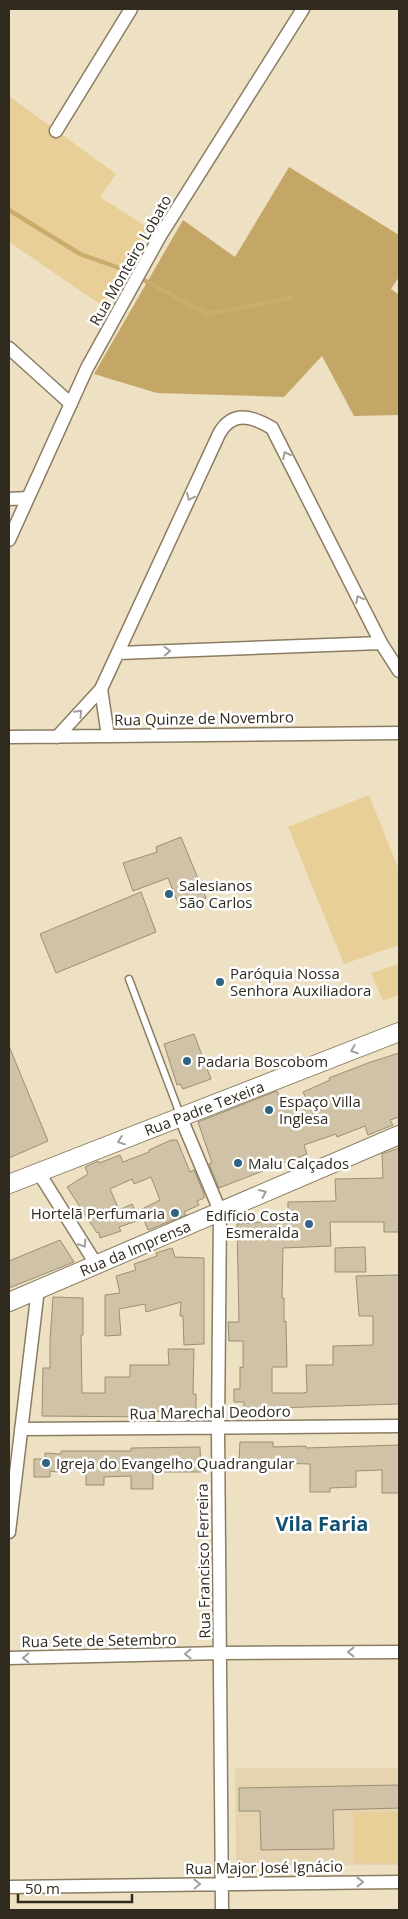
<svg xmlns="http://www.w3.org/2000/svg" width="408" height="1919" font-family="'Open Sans',sans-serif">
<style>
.built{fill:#e5d4af}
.green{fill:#e8cf97}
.forest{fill:#c4a766}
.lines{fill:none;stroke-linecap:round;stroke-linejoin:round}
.stream{stroke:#caad6c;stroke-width:4.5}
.building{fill:#cfc2a6;stroke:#9b8f73}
.service-casing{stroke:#8a7d62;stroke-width:9}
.minor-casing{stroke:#8a7d62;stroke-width:15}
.secondary-casing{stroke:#8a7d62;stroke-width:20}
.service{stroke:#fff;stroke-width:6}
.minor{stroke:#fff;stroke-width:12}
.secondary{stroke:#fff;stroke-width:18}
.oneway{stroke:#a29f9a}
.poi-dot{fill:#316481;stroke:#fff;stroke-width:2}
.labels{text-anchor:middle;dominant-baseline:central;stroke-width:5;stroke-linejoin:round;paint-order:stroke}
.street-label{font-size:15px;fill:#302a1f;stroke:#fff}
.poi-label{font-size:15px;fill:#302a1f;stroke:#fff;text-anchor:start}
.district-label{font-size:20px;font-weight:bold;fill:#125170;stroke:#fff}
</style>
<rect width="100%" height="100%" fill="#eee1c3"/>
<path class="built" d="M235,1768H399V1865L236,1866Z"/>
<path class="green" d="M9,96L116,174L100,197L150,229L104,307L9,242Z
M369,795L399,870V945L344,964L288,827Z
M399,964V995L383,1001L371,973Z
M353,1812H399V1863H354Z"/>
<path class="forest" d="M289,167L399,235V277L391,289L399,295V415L354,416L322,356L284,397L157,393L94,374L183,220L235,257Z"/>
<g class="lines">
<path class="stream" d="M9,210L80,254L122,269
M144,280L207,314L291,298"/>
</g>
<path class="building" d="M181,837L206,898L180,908L168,878L133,891L123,863L157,852L156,847Z
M141,892L156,932L56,973L40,934Z
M194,1034L211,1079L183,1089L180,1084L177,1085L164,1044Z
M9,1046L48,1141L9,1158Z
M399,1053V1117L390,1120L393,1125L368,1135L365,1126L337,1137L336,1134L304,1145L307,1154L219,1188L209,1164L212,1163L198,1122L277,1091L284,1108L306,1098L303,1092L330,1080L329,1078L368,1063Z
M171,1140H177L190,1172L194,1170L204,1194V1198L197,1201L199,1205L184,1212L186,1215L148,1230L140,1210L160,1200L151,1177L134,1184L132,1179L110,1189L119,1210L132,1204L140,1220L119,1227L121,1231L100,1238L99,1232L97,1233L67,1187L88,1174L85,1167L98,1161L99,1163L120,1155L123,1162L149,1152V1150Z
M399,1148V1232H384V1222H330L331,1246L283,1248L282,1298H284V1322L286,1321L287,1367H272V1393H303L307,1392L306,1365H333V1346L373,1345V1316H359L356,1276L399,1275V1404L244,1409V1402H234V1389H240V1367L243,1368V1341H229L228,1322H239L237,1224L288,1220V1202L336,1201L335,1179L383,1178L382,1154Z
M60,1240L74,1262L9,1288V1261Z
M365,1247L366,1272H335V1248Z
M172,1248L175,1257L204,1258V1344L184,1345L183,1316H180L181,1302L146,1312L145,1304L119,1309L121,1335L105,1336V1295L120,1293L116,1276L136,1270L134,1264L157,1256L156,1253Z
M53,1297L83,1298V1335H81L82,1393H105V1377H130V1365H169L168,1349H194L193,1394H196V1411L152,1412V1417L42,1416L43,1368H50V1341Z
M240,1442H273V1447L306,1446V1448L399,1445V1493H382V1470L356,1471V1487L330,1488V1492H310V1464L239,1462Z
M200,1447L201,1472H153V1489H131V1476L104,1477V1485H86V1469H57V1472L50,1471V1477H34V1459H45V1453L61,1454V1451H131V1448Z
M399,1785V1808L333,1810L334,1849L261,1850L260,1811H239V1788Z"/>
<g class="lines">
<defs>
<path id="service" d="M129,979L181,1117"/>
<path id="minor" d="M56,131L131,9
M9,348L71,404
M9,499L28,498
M9,540L87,368L160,236L303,9
M118,653L381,643
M101,689L108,736
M9,737L399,733
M57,737L101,689L219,434C232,410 252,416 272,428L381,643L399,671
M181,1118L220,1211L218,1429L222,1910
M39,1173L96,1264
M21,1429L399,1426
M9,1532L38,1289
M9,1658L221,1653L399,1652
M9,1887L399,1882"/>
<path id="secondary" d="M9,1184L399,1032
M9,1302L399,1135"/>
</defs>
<use href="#service" class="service-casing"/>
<use href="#minor" class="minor-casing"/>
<use href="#secondary" class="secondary-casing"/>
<use href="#service" class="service"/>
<use href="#minor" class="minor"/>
<use href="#secondary" class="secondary"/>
</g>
<defs><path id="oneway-chevron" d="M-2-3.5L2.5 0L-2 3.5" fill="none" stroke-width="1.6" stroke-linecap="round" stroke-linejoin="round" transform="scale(1.25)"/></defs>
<g class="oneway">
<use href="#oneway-chevron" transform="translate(286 455) rotate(-117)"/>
<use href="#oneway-chevron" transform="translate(190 497) rotate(115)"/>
<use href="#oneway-chevron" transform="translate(359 599) rotate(-117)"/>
<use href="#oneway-chevron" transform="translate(167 651) rotate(-2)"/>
<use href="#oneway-chevron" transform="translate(79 713) rotate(-47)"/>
<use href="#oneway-chevron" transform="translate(354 1050) rotate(159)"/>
<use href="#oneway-chevron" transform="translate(121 1141) rotate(159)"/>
<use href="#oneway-chevron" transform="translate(263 1193) rotate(-23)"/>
<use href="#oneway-chevron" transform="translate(83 1244) rotate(58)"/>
<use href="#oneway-chevron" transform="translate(351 1652) rotate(180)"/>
<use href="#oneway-chevron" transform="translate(188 1654) rotate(179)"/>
<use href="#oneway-chevron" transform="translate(26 1658) rotate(179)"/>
<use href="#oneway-chevron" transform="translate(360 1882)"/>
<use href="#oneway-chevron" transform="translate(197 1884) rotate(-1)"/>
</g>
<g class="poi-dot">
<circle cx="169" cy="894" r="5"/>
<circle cx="220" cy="982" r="5"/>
<circle cx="187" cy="1061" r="5"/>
<circle cx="269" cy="1110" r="5"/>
<circle cx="238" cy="1163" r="5"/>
<circle cx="175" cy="1213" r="5"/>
<circle cx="309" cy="1224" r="5"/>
<circle cx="46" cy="1463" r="5"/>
</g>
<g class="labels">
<g class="street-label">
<text transform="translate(130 260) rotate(-60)">Rua Monteiro Lobato</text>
<text transform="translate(204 718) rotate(-1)">Rua Quinze de Novembro</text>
<text transform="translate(204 1108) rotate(-21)">Rua Padre Texeira</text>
<text transform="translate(135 1248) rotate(-23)">Rua da Imprensa</text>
<text transform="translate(210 1412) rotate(-1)">Rua Marechal Deodoro</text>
<text transform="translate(203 1561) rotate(-91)">Rua Francisco Ferreira</text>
<text transform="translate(99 1640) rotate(-1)">Rua Sete de Setembro</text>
<text transform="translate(264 1867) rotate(-1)">Rua Major José Ignácio</text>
</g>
<g class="poi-label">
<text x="179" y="885">Salesianos<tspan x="179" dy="17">São Carlos</tspan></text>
<text x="230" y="973">Paróquia Nossa<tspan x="230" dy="17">Senhora Auxiliadora</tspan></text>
<text x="197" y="1061">Padaria Boscobom</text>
<text x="279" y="1101">Espaço Villa<tspan x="279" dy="17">Inglesa</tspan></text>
<text x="248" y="1163">Malu Calçados</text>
<text x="165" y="1213" text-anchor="end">Hortelã Perfumaria</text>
<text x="299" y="1215" text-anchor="end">Edifício Costa<tspan x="299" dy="17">Esmeralda</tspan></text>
<text x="56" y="1463">Igreja do Evangelho Quadrangular</text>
</g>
<g class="district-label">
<text x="322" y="1523">Vila Faria</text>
</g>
</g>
<rect width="408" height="1919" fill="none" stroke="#302a1f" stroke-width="20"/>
<path d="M18 1894v8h114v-8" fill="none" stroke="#302a1f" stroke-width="2.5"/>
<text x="25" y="1894" font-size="15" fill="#302a1f" stroke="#ffffff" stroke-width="4" paint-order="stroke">50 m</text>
</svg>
